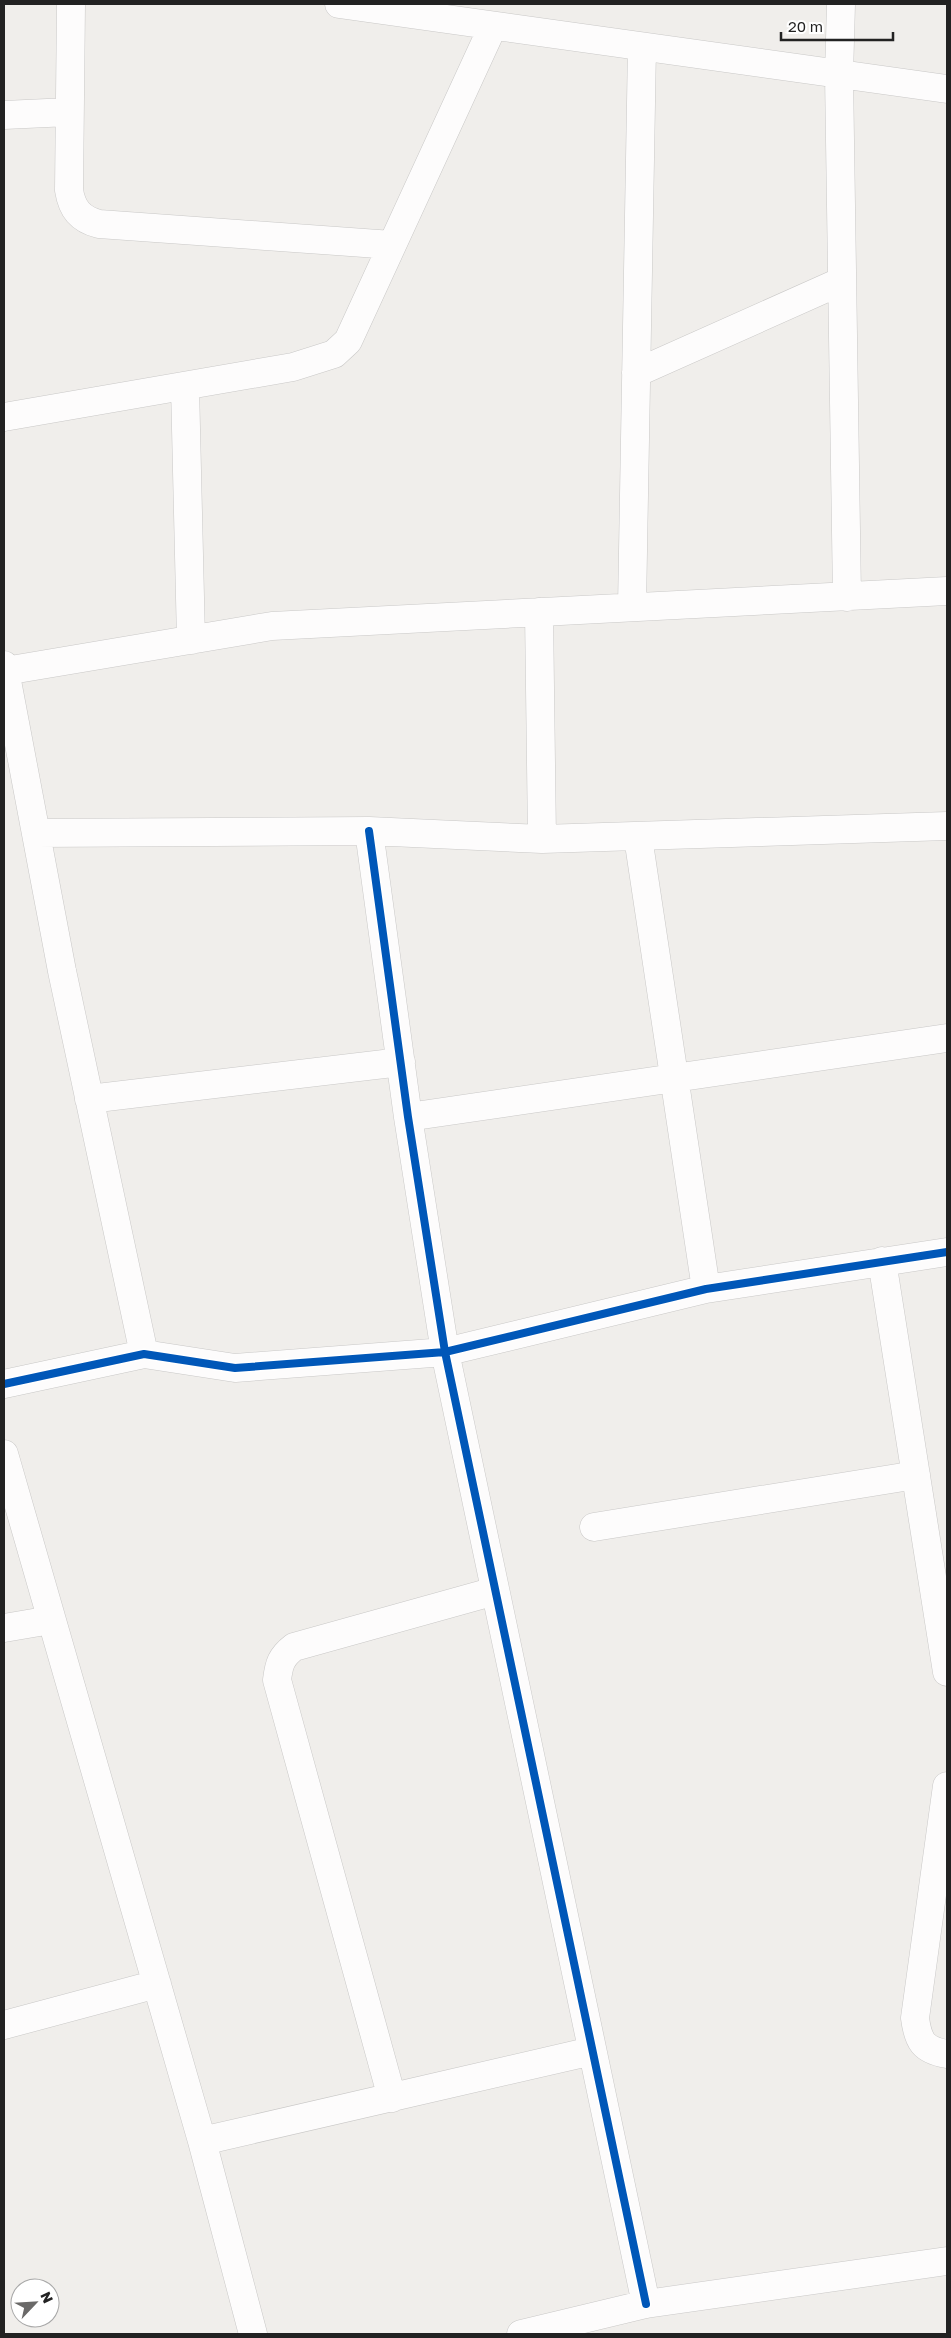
<svg xmlns="http://www.w3.org/2000/svg" width="951" height="2338" font-family="'Golos Text',sans-serif">
<style>
.lines{fill:none;stroke-linecap:round;stroke-linejoin:round}
.minor-casing{stroke:#c9c8c7;stroke-width:29}
.minor{stroke:#fdfcfc;stroke-width:28}
.cycleway-casing{stroke:#fff;stroke-width:11}
.cycleway{stroke:#0057b8;stroke-width:8}
</style>
<rect width="100%" height="100%" fill="#f0eeeb"/>
<g class="lines">
<defs>
<path id="minor" d="M71,4L69,190C72,209 80,219 99,224L392,245
M339,4L947,89
M841,4L839,75L847,597
M4,115L69,112
M636,373L842,281
M185,386L191,640
M4,417L293,367L334,354L348,341L493,26
M632,607L642,47
M539,612L542,839
M4,665L62,971L144,1354
M5,671L272,626L947,591
M369,831L408,1117L445,1352L646,2304
M36,833L369,831L542,839L947,826
M638,837L706,1289
M89,1099L401,1062
M408,1117L947,1038
M882,1261L947,1672
M4,1384L144,1354L235,1368L445,1352L706,1289L947,1252
M4,1454L202,2141L253,2334
M594,1527L916,1475
M4,1628L51,1620
M947,1786L915,2018C918,2041 923,2050 947,2054
M4,2025L157,1984
M392,2098L277,1680C279,1664 281,1657 294,1647L495,1591
M202,2141L592,2051
M521,2334L646,2304L947,2261"/>
</defs>
<use href="#minor" class="minor-casing"/>
<use href="#minor" class="minor"/>
<defs>
<path id="cycleway" d="M369,831L408,1117L445,1352L646,2304
M4,1384L144,1354L235,1368L445,1352L706,1289L947,1252"/>
</defs>
<use href="#cycleway" class="cycleway-casing"/>
<use href="#cycleway" class="cycleway"/>
</g>
<rect width="951" height="2338" fill="none" stroke="#222222" stroke-width="10"/>
<g transform="translate(35 2303) rotate(65)"><circle r="24" fill="#ffffff" stroke="#a7a7a7"/>
<path d="M0-4L9 19L0 12L-9 19Z" fill="#6a6968"/>
<text y="-8" font-size="14" font-weight="bold" text-anchor="middle" fill="#222222">N</text>
</g>
<path d="M781 32v8h112v-8" fill="none" stroke="#222222" stroke-width="2.5"/>
<text x="788" y="32" font-size="15" fill="#222222" stroke="#ffffff" stroke-width="4" paint-order="stroke">20 m</text>
</svg>
